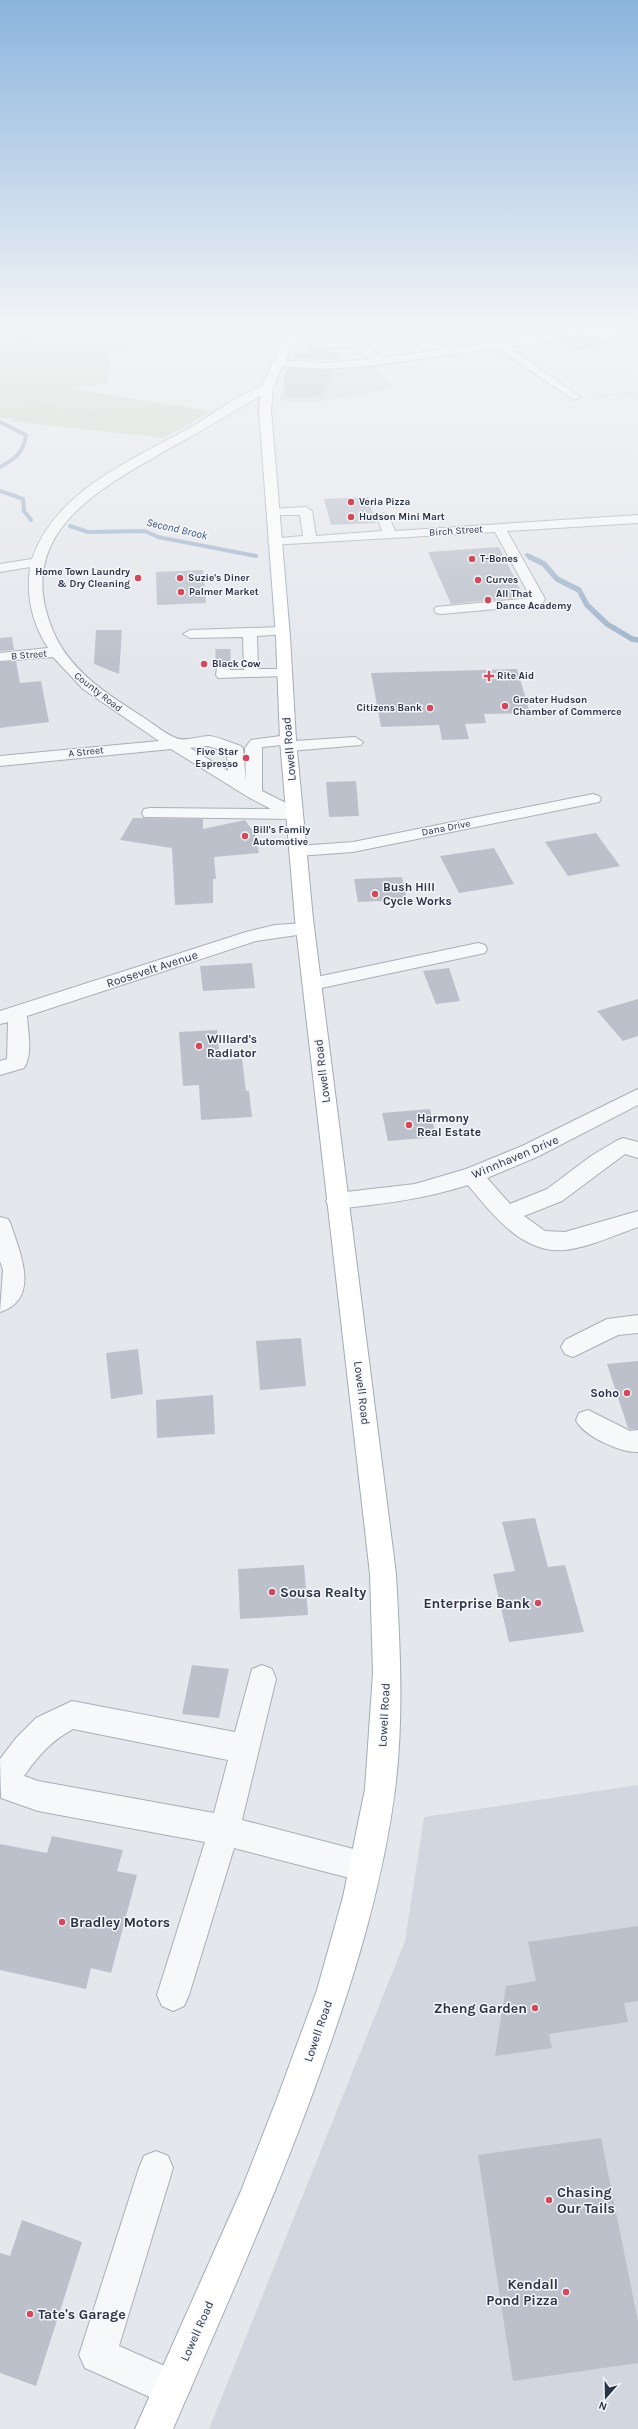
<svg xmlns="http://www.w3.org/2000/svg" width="638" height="2429" font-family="Karla,sans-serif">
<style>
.built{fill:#d2d6de}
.green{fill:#c9d6c5}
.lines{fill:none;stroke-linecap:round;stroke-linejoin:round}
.stream-far1{stroke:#9fb4cc;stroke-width:4}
.stream{stroke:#9fb4cc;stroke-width:5.5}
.building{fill:#bbc0ca}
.minor-tunnel{stroke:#bfc3cb;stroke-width:15;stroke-dasharray:15 8;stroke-linecap:butt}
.minor-casing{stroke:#a9aeb7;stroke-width:2}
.major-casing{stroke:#a3abb8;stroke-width:2}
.path{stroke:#c2c5cb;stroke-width:1.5;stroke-dasharray:1.5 1.5;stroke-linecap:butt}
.minor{fill:#f7f8fa;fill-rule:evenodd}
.major{fill:#fff;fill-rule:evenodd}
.poi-dot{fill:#d1495b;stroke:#f4f6f9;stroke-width:1.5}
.labels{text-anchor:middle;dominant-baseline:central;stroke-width:3;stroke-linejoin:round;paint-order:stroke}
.far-poi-label{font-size:10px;font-weight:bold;fill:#2b3445;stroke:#f4f6f9;text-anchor:start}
.far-street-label{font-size:10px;fill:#2b3445;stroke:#f4f6f9}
.far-water-label{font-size:11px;font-style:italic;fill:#34527a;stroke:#f4f6f9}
.street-label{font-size:12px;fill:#2b3445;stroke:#f4f6f9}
.poi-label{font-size:12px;font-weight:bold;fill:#2b3445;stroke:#f4f6f9;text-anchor:start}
.near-poi-label{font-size:14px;font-weight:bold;fill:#2b3445;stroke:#f4f6f9;text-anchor:start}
</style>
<rect width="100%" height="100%" fill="#e4e7ec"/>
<path class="built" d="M374,364L394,388L312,403L279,401L287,370Z
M638,1785V2429H209L405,1941L424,1817Z"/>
<path class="green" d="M137,325H154L151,347L111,348L107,384L67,388L211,411L164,438L11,421L15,418H0V333Z"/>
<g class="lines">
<path class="stream-far1" d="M0,422L26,435C24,452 14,460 0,467
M0,491L23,499L24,511L31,520
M70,526L88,532L145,531L158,537L256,556
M527,555L532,558"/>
<path class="stream" d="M530,557L544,564L557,579L579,590L587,605L607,624L632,639L638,640"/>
</g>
<path class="building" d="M537,325H582L585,328L547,333Z
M314,335L337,336L336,340L313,339Z
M596,336L609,345L574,351L559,341Z
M309,347L331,348L329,352L342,353L339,360L292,359L296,353L305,354Z
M288,368L327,370H335L323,396L286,398L284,376Z
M368,497L376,523L331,525L324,499Z
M499,547L524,597L451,604L428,552Z
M203,570L206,603L157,605L156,572Z
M96,630H122L119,674L94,664Z
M12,637L14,650L0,651V638Z
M16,661L20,683L41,681L49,722L0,728V662Z
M517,669L530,713L484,714L486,723L465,724L469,739L442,740L439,725L381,727L371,673Z
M356,781L359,816L329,817L326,782Z
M133,818L203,819V829L245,820L255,834L259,853L214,857L216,879H213V903L175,905L172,848L120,840Z
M596,833L620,866L568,876L545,842Z
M494,848L514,884L459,893L440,856Z
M402,877L407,900L358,902L354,879Z
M252,963L255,988L203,991L200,966Z
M449,968L460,1001L436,1004L423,971Z
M638,999V1036L623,1041L597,1011Z
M217,1030L220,1060L242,1059L246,1091H249L252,1117L201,1120L199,1085L183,1086L179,1032Z
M430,1109L436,1137L388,1141L382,1113Z
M301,1338L306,1386L260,1390L256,1341Z
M138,1349L143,1394L111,1399L106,1353Z
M638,1361V1429H630L628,1428L607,1364Z
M213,1395L215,1434L157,1438L156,1400Z
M535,1518L548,1567L565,1565L584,1632L509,1642L493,1574L515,1571L502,1522Z
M304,1565L308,1615L240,1619L238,1569Z
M192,1665L229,1669L219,1718L182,1714Z
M52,1836L123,1850L117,1871L137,1875L111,1973L91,1968L86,1989L0,1970V1844L47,1853Z
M638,1926V2001L624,2003L628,2022L549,2034L552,2048L495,2056L506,1986L536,1981L528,1942Z
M601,2138L638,2321V2363L513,2381L478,2155Z
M22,2220L82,2242L36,2386L0,2373V2253L10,2256Z"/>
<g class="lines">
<path class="minor-tunnel" d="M223,649V664"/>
<defs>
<path id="minor" d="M613,325H638V328L508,347L578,395L580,397L574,400L497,348L378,365L327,369L276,366L271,363L276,360L327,363L370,359L356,348L284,344V340L288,339L357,342L368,345L381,358Z
M267,385L273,388L271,390C238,408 207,428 174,446C102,487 11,532 53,631C70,672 110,696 146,719C155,725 165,734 176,738C185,742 199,736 209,736C219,737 231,743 241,746L243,749L246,782L245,748L251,740L288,735L294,737L295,741L355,737L363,742L361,745L289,751L283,749L282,745L262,747V791L300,810L302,814L300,818L294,819L144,817L142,813L144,809L150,808L271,809L248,797L171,749L0,766V756L159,741L83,689L53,657L0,661V653L48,648C32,623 26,596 30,567L0,572V564L32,559C56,488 138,458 198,423C217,411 245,390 267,385ZM208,746L227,752L228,771L190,748Z
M306,507L312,511L316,536L382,531L377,517L383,513L389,517L395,531L638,515V523L507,531L545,599L541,605L441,614L436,613L434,610L436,607L531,598L495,532L270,545L268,542L270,539L303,536L300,515H269L267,512L269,509Z
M282,627L287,628L289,631L287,634L257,636L258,669H289L291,672L284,676L218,678L216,675L218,661H228L230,670H244L243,637L190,638L183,634L190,630Z
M593,794L599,796L601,799L599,802L353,852L298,856L292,855L289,851L292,847L298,846L353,842Z
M305,923L311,925L314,929L311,933L256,941L27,1016C28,1032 33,1054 24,1068L0,1075V1061L7,1059L8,1022L0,1024V1011L246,932L275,925Z
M478,943L485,945L487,949L485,953L312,990L305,988L303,984L305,980L312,978Z
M638,1089V1105L537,1157L487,1178L510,1204L547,1189L591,1156L616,1141L623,1138L638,1142V1158L625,1154L562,1201L524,1216L545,1231L565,1232L638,1211V1227C615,1235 590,1247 565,1250C522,1254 492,1214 468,1185C425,1199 382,1204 337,1209L329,1207L326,1201L329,1195L337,1193L415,1184L466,1169L522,1146Z
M0,1217L8,1219L11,1225C20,1253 41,1299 0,1312L3,1270L0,1261Z
M638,1315V1333L618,1335L573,1357L565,1354L561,1347L565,1340L607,1319Z
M588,1410L630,1431L638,1430V1452C621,1453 583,1436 576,1420L579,1413Z
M262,1665L272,1669L276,1679L242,1820L365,1852L376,1856L380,1867L376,1878L365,1882L234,1848L189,1995L184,2006L173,2011L162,2006L157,1995L205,1842L38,1811L1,1798L0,1759L16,1738L36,1718L72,1701L235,1732L252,1669ZM73,1729L228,1760L214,1813L38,1781L24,1776C38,1756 51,1741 73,1729Z
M156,2151L168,2156L173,2168L119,2346L185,2375L191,2388L185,2401L172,2407L85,2368L79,2355L139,2168L144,2156Z"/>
<path id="major" d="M291,325H301L273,388L271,410L290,637L296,740L313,919L396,1574C400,1645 404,1718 395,1790C383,1882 356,1972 325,2059C281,2185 226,2306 173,2429H135L241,2191L278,2096L317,1990L343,1897L365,1789L373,1673L370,1574L295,919L280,740L276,637L259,410L261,388Z"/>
</defs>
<use href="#minor" class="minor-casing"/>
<use href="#major" class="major-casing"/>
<path class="path" d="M0,338L30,341L41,348V363L24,396L31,404L163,426
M592,396L638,393"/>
<use href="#minor" class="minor"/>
<use href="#major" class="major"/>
</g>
<linearGradient id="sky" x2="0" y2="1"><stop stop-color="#8bb4dd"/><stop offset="0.49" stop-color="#f3f4f6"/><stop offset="1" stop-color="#f3f4f6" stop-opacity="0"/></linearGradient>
<rect width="638" height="666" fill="url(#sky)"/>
<g class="poi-dot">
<circle cx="351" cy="502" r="4"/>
<circle cx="351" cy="517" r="4"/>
<circle cx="472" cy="559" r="4"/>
<circle cx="138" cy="578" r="4"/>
<circle cx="180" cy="578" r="4"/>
<circle cx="478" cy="580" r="4"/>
<circle cx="181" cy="592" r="4"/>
<circle cx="488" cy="600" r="4"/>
<circle cx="204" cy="664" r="4"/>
<path d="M487 670h4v4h4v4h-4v4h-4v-4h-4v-4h4z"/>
<circle cx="505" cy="706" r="4"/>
<circle cx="430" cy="708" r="4"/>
<circle cx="246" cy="758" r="4"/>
<circle cx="245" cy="836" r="4"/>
<circle cx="375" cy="894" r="4"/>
<circle cx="199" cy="1046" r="4"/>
<circle cx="409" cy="1125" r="4"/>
<circle cx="627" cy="1393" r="4"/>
<circle cx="272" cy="1592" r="4"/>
<circle cx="538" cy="1603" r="4"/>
<circle cx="62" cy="1922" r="4"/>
<circle cx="535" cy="2008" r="4"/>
<circle cx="549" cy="2200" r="4"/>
<circle cx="566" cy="2292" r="4"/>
<circle cx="30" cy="2314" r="4"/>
</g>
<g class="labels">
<g class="far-poi-label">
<text x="359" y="502">Veria Pizza</text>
<text x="359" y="517">Hudson Mini Mart</text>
<text x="480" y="559">T-Bones</text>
<text x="130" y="572" text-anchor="end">Home Town Laundry<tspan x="130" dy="12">&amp; Dry Cleaning</tspan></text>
<text x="188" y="578">Suzie's Diner</text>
<text x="486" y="580">Curves</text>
<text x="189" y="592">Palmer Market</text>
<text x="496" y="594">All That<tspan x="496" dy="12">Dance Academy</tspan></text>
<text x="212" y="664">Black Cow</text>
<text x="497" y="676">Rite Aid</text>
<text x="513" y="700">Greater Hudson<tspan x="513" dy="12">Chamber of Commerce</tspan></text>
<text x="422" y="708" text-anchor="end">Citizens Bank</text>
<text x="238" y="752" text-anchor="end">Five Star<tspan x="238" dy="12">Espresso</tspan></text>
<text x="253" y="830">Bill's Family<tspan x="253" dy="12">Automotive</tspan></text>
</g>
<g class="far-street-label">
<text transform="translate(456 531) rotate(-4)">Birch Street</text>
<text transform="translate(29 655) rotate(-5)">B Street</text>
<text transform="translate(98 692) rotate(38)">County Road</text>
<text transform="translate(86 752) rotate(-6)">A Street</text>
<text transform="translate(446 828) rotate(-11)">Dana Drive</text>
</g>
<g class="far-water-label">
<text transform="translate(177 529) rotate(13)">Second Brook</text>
</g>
<g class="street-label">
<text transform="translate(289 749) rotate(-95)">Lowell Road</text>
<text transform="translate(152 969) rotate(-18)">Roosevelt Avenue</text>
<text transform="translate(322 1071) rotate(-97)">Lowell Road</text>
<text transform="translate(515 1157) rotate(-23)">Winnhaven Drive</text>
<text transform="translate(362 1393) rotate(83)">Lowell Road</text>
<text transform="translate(384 1715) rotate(-87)">Lowell Road</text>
<text transform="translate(318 2031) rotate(-71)">Lowell Road</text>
<text transform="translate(197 2331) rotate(-66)">Lowell Road</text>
</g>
<g class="poi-label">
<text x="383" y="887">Bush Hill<tspan x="383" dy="14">Cycle Works</tspan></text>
<text x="207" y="1039">Willard's<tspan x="207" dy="14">Radiator</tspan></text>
<text x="417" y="1118">Harmony<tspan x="417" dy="14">Real Estate</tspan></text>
<text x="619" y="1393" text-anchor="end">Soho</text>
</g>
<g class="near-poi-label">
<text x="280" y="1592">Sousa Realty</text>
<text x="530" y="1603" text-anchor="end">Enterprise Bank</text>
<text x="70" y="1922">Bradley Motors</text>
<text x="527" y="2008" text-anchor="end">Zheng Garden</text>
<text x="557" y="2192">Chasing<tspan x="557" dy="16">Our Tails</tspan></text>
<text x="558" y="2284" text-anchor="end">Kendall<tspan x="558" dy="16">Pond Pizza</tspan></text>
<text x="38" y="2314">Tate's Garage</text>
</g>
</g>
<g transform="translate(606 2397) rotate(200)" stroke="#f4f6f9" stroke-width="3" paint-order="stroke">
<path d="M0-3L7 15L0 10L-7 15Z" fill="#2b3445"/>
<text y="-6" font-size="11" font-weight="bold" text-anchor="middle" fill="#2b3445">N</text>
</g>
</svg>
